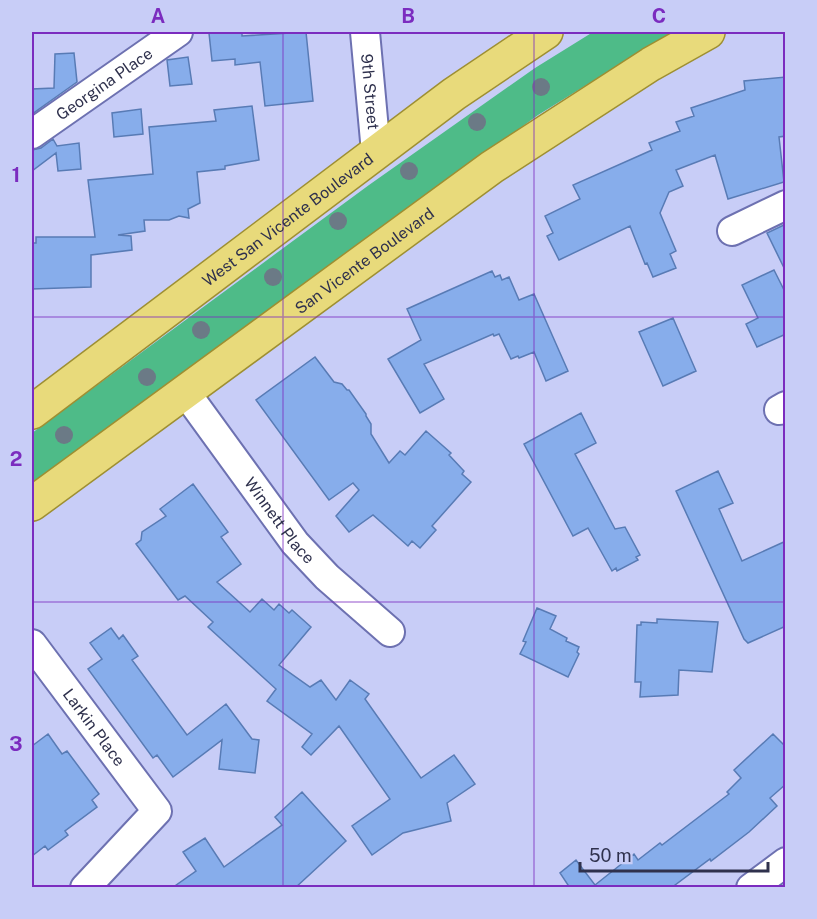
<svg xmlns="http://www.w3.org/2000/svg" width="817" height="919" font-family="'Public Sans',sans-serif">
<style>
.green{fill:#4ebb88}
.building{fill:#87adeb;stroke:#587bb5;stroke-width:1.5}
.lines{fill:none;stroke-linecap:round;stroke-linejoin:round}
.minor-casing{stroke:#6d71b1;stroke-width:32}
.major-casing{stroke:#9e8f32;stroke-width:36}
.minor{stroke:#fff;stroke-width:28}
.major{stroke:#e8da7b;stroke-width:33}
.tree{fill:#6b7a86}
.grid{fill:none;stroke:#7b2cbf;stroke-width:1.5;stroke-opacity:0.55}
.labels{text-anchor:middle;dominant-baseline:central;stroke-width:4.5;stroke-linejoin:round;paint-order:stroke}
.street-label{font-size:16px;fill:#2f314d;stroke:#c8cdf7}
.neatline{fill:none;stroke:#7b2cbf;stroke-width:2}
.grid-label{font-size:20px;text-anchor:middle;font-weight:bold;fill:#7b2cbf}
</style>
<rect width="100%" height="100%" fill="#c8cdf7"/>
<path class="green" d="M593,32H672L538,115L32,486V433L369,185L535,68Z"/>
<path class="building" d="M215,32H242V36L306,32L313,101L265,106L260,62L235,65V59L212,61L209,33Z
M74,53L77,82L32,114V89L54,88L55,54Z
M188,57L192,84L170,86L167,60Z
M786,77V136L779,137L784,182L728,199L715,155L676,170L683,186L669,192L660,213L676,251L670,254L676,268L653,277L647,263L645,264L630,226L559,260L547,236L553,233L545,216L580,199L573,185L652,150L649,143L680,131L676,122L694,116L691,108L745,90L744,81Z
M252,106L259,160L225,166V169L197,172L200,203L188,209L189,218L179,216L169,220H144L145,231L118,235L131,236L132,250L91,255V287L32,289V243H36V237H95L88,180L153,174L149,127L216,121L214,110Z
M141,109L143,134L114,137L112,113Z
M53,139L57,146L79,143L81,169L58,171L56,153L32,171V150L41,148Z
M786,224V272L767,233Z
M774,270L786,294V334L757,347L746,324L758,318L742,285Z
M492,271L495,277L500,275L502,280L509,277L519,300L534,294L568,371L546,381L534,352L519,358L518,356L511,359L499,334L494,336L493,334L424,364L444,399L420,413L388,359L421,340L407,309Z
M673,318L696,371L663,386L639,332Z
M315,357L334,382L342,384L347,390H349L366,414V416L371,424V434L389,463L400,451L405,455L426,431L451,453L449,455L464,471L462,474L471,482L432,526L436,530L420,548L412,541L408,546L373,515L349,532L336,516L359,490L353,483L329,500L256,400Z
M581,413L596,443L575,454L615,529L625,527L640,555L636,557L638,560L617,571L616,568L612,571L588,528L573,536L524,444Z
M718,471L733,503L719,509L742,561L786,541V626L748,643L744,639L676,491Z
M193,484L228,532L221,537L241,564L217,582L250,612L262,599L274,610L279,604L289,613L292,610L311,627L279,665L310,687L321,680L336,700L350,680L369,694L365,699L421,778L454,755L475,784L447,803L451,821L403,833L372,855L352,826L390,799L339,726L311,755L302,747L312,734L267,701L276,689L208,627L213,622L185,596L178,600L136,544L141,540L142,532L166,516L160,509Z
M537,608L556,616L550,629L567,638L566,641L579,647L577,652L579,654L568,677L520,654L526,642L523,641Z
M657,619L718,622L712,672L679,670L678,695L640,697L641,682H635L637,625H641V622L657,623Z
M111,628L119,639L123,635L138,656L132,660L187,735L226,704L252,739L259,740L255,773L219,769L222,740L173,777L157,755L153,758L88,669L102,659L90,643Z
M48,734L62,754L67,751L99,794L92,800L97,807L65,831L68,835L48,850L45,846L32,856V746Z
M773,734L786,747V784L770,798L777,806L749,832L711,861L710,859L671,888H570L560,873L576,860L595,885L634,854L638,860L660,843L662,845L729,794L727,792L741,778L734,770Z
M302,792L346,841L295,888H172L196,871L183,852L205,838L224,867L282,825L275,817Z"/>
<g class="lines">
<defs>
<g id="minor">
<path id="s1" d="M365,32L376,152"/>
<path id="s2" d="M32,134L178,32"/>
<path d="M732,231L786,205"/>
<path id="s3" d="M186,393L295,543L327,577L390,632"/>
<path d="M779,410L786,406"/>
<path id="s4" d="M32,644L157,811L85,888"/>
<path d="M751,888L786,862"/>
</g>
<g id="major">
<path id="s5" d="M32,412L454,94L546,32"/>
<path id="s6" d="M32,504L492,167L651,64L708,32"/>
</g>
</defs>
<use href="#minor" class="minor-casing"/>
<use href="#major" class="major-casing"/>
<use href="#minor" class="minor"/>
<use href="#major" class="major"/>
</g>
<g class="tree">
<circle cx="541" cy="87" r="9"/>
<circle cx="477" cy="122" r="9"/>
<circle cx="409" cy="171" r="9"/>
<circle cx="338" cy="221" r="9"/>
<circle cx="273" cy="277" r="9"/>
<circle cx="201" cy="330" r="9"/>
<circle cx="147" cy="377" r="9"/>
<circle cx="64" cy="435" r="9"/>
</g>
<path class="grid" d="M283,32V888M534,32V888M32,317H786M32,602H786"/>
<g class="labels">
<g class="street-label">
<text stroke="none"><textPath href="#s2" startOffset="88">Georgina Place</textPath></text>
<text stroke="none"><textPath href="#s1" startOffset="60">9th Street</textPath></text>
<text stroke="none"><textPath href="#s5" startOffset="320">West San Vicente Boulevard</textPath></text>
<text stroke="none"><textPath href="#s6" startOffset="412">San Vicente Boulevard</textPath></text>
<text stroke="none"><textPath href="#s3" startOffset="158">Winnett Place</textPath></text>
<text stroke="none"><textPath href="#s4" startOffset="104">Larkin Place</textPath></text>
</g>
</g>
<rect width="817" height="919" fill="none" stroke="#c8cdf7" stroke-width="66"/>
<path d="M580 862v9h188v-9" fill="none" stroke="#2f314d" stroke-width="3"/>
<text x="589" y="862" font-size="18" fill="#2f314d" stroke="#c8cdf7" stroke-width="4.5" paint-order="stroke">50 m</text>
<rect x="33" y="33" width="751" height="853" class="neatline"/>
<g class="grid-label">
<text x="158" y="23">A</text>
<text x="408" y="23">B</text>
<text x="659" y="23">C</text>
<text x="16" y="182">1</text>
<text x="16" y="466">2</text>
<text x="16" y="751">3</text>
</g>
</svg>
